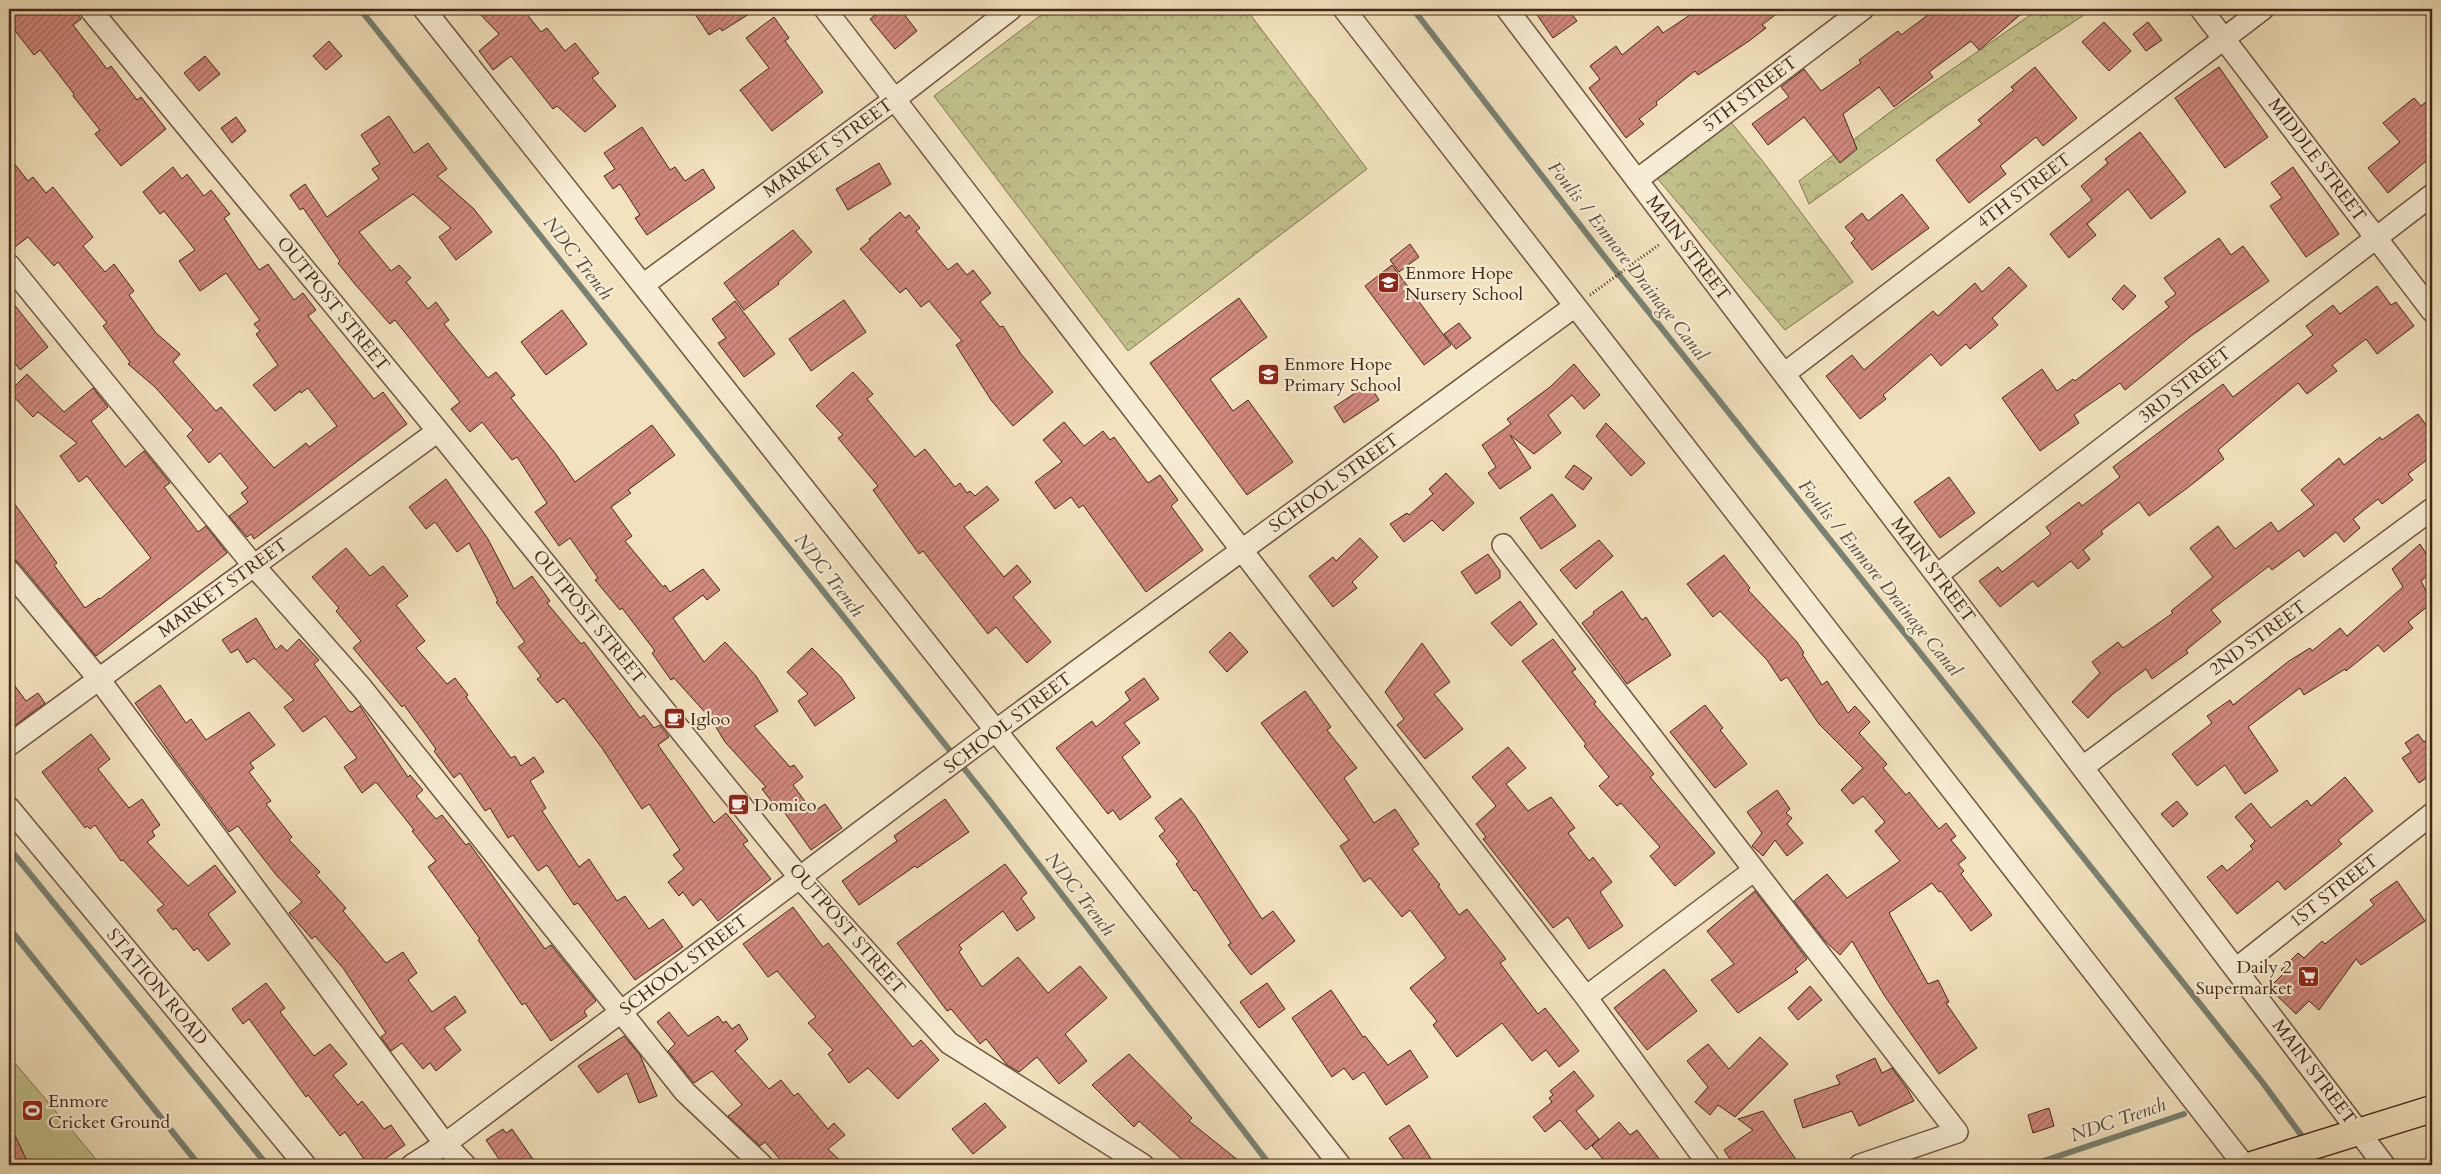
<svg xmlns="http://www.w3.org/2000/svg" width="2441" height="1174" font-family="Cardo,serif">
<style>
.grass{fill:#c1c18c;stroke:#827452}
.forest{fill:url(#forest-crowns);stroke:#827452}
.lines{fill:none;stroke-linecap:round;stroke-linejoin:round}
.stream{stroke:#788274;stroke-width:6}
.building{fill:url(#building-hatch);stroke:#442819}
.minor-casing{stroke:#705642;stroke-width:24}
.major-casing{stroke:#442819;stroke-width:29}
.path{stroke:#442819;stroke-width:3;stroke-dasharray:1 2.5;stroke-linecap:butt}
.minor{stroke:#f7ecd4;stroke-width:21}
.major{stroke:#f2e2bd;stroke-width:26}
.labels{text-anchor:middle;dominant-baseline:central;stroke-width:4.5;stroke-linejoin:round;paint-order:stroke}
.street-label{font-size:18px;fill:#442819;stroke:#f7ecd4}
.poi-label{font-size:18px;fill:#442819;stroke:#f7ecd4;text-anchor:start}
.water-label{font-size:19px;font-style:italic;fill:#5a4e3f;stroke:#f7ecd4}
</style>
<defs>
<pattern id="forest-crowns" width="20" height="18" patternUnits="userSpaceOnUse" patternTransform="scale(1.25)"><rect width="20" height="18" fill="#c1c18c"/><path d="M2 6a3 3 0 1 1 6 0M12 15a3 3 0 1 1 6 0" fill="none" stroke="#9e9d72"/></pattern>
<pattern id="building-hatch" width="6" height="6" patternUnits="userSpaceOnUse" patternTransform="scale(1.25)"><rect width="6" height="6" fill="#d2897f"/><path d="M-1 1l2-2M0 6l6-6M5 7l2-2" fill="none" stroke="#ac7067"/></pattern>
</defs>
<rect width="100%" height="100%" fill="#f2e2bd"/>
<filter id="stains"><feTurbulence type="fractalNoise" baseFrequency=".004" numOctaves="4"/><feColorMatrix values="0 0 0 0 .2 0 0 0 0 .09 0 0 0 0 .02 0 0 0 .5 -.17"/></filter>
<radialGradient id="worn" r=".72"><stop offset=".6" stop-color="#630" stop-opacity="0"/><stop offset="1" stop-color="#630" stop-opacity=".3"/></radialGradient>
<path class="grass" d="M9,1056L101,1165H9Z"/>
<path class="forest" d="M1049,9H1246L1367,169L1128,351L934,96Z
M2039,9H2093L1948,105L1809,204L1799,181L1889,113Z
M1730,121L1764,163L1853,282L1785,330L1657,178Z"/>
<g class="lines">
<path class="stream" d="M360,9L990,801L1270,1165
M1413,9L1604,256L2263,1083L2307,1143
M9,848L267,1165
M9,928L199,1165
M2315,1153L2324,1165
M2032,1165L2184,1114"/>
</g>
<path class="building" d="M24,9H73L81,19L73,25L107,69L111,66L137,100L141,97L166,129L121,166L95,134L100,130L73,96L74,94L40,50L34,55L9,23Z
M475,9H523L541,32L547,28L565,51L575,43L599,73L592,78L616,106L585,132L557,106L553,109L511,56L493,70L479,51L499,34Z
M704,9H757L722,31L720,28L709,35L695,14Z
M883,9H900L917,31L895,49L870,19Z
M1533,9H1568L1577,21L1553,38Z
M1699,9H1783L1762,25L1766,28L1749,41L1698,75L1695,71L1656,102L1657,105L1639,119L1644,124L1626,138L1589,88L1600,79L1590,66L1616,46L1622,55L1658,26L1663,33Z
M1936,9H2027L1979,50L1971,41L1929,72L1933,77L1894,107L1879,87L1843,114L1857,149L1840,163L1804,117L1768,145L1752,124L1789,97L1781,87L1804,69L1821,91L1861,63L1859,60L1898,31L1901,35Z
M774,17L789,38L785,41L823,92L772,131L740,90L769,68L746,38Z
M2104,22L2131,51L2109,71L2082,42Z
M2148,22L2162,40L2146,51L2133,34Z
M329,41L342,56L326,70L313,56Z
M205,56L220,74L199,91L184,73Z
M2035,67L2077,118L2043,146L2036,137L2000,166L2006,174L1969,203L1936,160L1982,124L1978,120L2014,90L2011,87Z
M2219,67L2268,137L2225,168L2175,98Z
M2432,97V156L2388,193L2368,168L2400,142L2383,123L2414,98L2421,106Z
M389,116L414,153L428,143L447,169L437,176L474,209L492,232L456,260L439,237L451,228L413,194L359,232L391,271L399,265L411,278L406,282L428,309L436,302L449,320L444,324L488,378L496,372L515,395L511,398L555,453L575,482L652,425L675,455L628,490L631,493L611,507L632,536L625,541L663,587L665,585L670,592L703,569L720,590L707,600L703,595L673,618L704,662L725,642L756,676L778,711L754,726L790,767L794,765L803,777L793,785L813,812L825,804L842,828L811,850L782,809L779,811L762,789L766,787L725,742L711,719L674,678L671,680L652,653L655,651L622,608L620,610L595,580L598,578L570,538L559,546L535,512L547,503L517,457L512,460L482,422L470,432L451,409L460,402L395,320L390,324L388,322L354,283L338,263L340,261L303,208L300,210L290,195L305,184L327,217L379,179L372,169L380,164L361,135Z
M236,117L246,131L232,143L221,128Z
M642,127L670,170L675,167L685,181L703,169L715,188L647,235L635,218L640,215L620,184L613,189L604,176L615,169L604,153Z
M2140,132L2186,192L2151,219L2128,189L2087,224L2096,235L2069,258L2050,234L2092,200L2081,186L2108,163L2105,159Z
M9,157L28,181L33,177L46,193L53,187L93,237L83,246L105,272L114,264L134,291L129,295L156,333L180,354L173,362L216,411L221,407L274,468L306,443L309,447L337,426L308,388L301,393L300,391L275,411L253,385L278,365L256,334L260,331L254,324L260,320L226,273L200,291L179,261L195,250L164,211L160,214L143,192L173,167L182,179L187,174L204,196L211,190L230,214L224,218L259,270L268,264L294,300L303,293L316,310L308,316L374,399L383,392L407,424L254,539L251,534L247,537L229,516L248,502L241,493L248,488L220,453L209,463L187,436L193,430L155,387L128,364L130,362L103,326L107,323L58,262L54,266L28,237L15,247L9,239Z
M879,163L891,184L848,210L836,189Z
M2293,167L2339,234L2306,257L2270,206L2282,198L2271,183Z
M1902,194L1929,228L1872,270L1851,243L1855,239L1845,227L1862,213L1868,221Z
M900,212L905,218L909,215L920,228L916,231L948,270L957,263L967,275L973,270L991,293L980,302L1000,327L1003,326L1021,354L1053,392L1013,426L991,400L956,345L962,341L929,301L921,307L906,288L900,293L860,249L870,241L869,239Z
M793,230L812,252L778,282L779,284L744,310L724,283Z
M2219,238L2231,255L2243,246L2269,281L2191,336L2125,390L2120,383L2074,415L2079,423L2040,451L2002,398L2042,369L2057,391L2073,379L2075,381L2169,307L2165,302L2176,294L2164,278Z
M1410,244L1419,257L1399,272L1390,260Z
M1392,265L1451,345L1424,365L1365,286Z
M2009,267L2027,286L1992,318L1998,325L1970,349L1966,344L1941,366L1931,354L1883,395L1886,399L1860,419L1826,376L1852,355L1864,370L1933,311L1938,316L1975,283L1982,292Z
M2124,285L2136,296L2123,310L2112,299Z
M2377,286L2391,305L2396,302L2414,326L2377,354L2366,339L2332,365L2337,371L2307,394L2298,383L2218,450L2224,459L2186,489L2149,516L2139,502L2101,531L2103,534L2083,550L2090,559L2078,569L2071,561L2038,587L2033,581L2000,607L1979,581L1998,567L2002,572L2051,534L2046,527L2079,502L2082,506L2120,477L2113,467L2223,384L2233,397L2313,335L2306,326L2333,305L2340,314Z
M9,298L48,347L20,370L9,355Z
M1239,298L1267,337L1210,379L1233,411L1248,400L1293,462L1247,495L1150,363Z
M844,300L866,332L811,371L789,339Z
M735,301L775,354L744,377L718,343L726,338L712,319Z
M562,310L587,344L546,375L521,342Z
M1459,323L1471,338L1456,349L1444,334Z
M1574,364L1600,395L1584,409L1572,395L1548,415L1561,433L1534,454L1510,435L1531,468L1500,489L1488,473L1496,467L1482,445L1511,424L1507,419L1550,387Z
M853,372L873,394L867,399L915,457L925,449L955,487L960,483L967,493L970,491L975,496L987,486L999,500L964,527L1004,577L1017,565L1031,582L1013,597L1051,642L1027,663L996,627L988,634L923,551L919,554L873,490L878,486L838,438L843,435L816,406Z
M27,374L64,412L93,388L108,407L91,421L125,467L144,451L170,483L164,487L198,532L206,526L227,553L96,656L19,563L9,556V496L57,563L54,565L85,608L99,598L100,599L151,558L87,476L79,482L60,456L77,443L38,412L33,417L9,392Z
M1369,384L1379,400L1344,423L1334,407Z
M2418,414L2432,433V456L2408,474L2413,480L2382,504L2378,499L2353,519L2360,528L2344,542L2336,532L2304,557L2299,550L2272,570L2269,566L2211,610L2221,622L2186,650L2188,653L2152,679L2146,669L2113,694L2088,718L2072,702L2100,673L2092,662L2118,642L2123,648L2173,613L2171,611L2213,577L2190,548L2218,526L2235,549L2271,522L2278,532L2314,505L2301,490L2339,458L2344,465L2380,437L2382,440Z
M1064,422L1084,446L1103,431L1110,440L1114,437L1148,483L1160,475L1178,500L1171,506L1203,550L1146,592L1083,505L1079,508L1071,497L1055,509L1035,482L1062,462L1043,440Z
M1606,423L1645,463L1631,476L1596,436Z
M1574,465L1592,478L1583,490L1565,477Z
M1446,473L1474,503L1443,531L1432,520L1404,542L1390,524L1407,513L1409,515L1433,494L1429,489Z
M1949,477L1975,513L1940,538L1914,502Z
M446,479L488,539L514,589L532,576L550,601L547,603L581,644L584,642L640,718L644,715L654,728L660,725L669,737L658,745L714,823L726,813L748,841L743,844L771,879L718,921L701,899L693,906L683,892L679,896L668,882L684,869L673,855L680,850L649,804L642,809L602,748L564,698L557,703L537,679L541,676L518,647L525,642L496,602L498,601L469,543L457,552L435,522L426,529L409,507Z
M1552,494L1576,526L1541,549L1520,518Z
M1360,538L1378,557L1352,582L1357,588L1333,607L1309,576L1333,557L1336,561Z
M1599,540L1613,556L1576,589L1560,570Z
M2420,544L2432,563V572L2421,581L2432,603L2408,622L2413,628L2384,652L2378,645L2346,671L2345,669L2304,695L2300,688L2248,727L2278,771L2245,794L2225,765L2197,786L2172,754L2212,723L2207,716L2230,700L2233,705L2289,661L2310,648L2312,651L2340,628L2347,636L2403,587L2392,569Z
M346,548L370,576L383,566L408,596L396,605L425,641L416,648L447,684L455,678L468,695L466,697L511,758L515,756L521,766L534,757L544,772L530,781L546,808L542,811L579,867L589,859L617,901L625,896L649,929L663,919L683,947L635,980L578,903L574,905L547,865L538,871L513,835L508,838L490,808L485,811L460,773L454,778L434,751L436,749L404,705L402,707L353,648L361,641L336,611L339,608L312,577Z
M1488,554L1500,571V578L1476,594L1461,572Z
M1724,555L1750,588L1748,590L1797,642L1804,653L1802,654L1822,685L1827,681L1848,713L1855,706L1870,722L1859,733L1887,764L1883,768L1906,795L1909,792L1939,829L1946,823L1956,836L1951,840L1966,858L1958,864L1964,871L1961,874L1992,915L1971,931L1941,891L1939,892L1932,883L1889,913L1928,984L1938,980L1949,1002L1946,1003L1977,1048L1939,1074L1884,995L1852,941L1840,955L1826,942L1794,901L1827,874L1847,898L1900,861L1875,831L1885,822L1863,796L1853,804L1841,790L1863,768L1819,724L1787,677L1781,681L1767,660L1720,611L1713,617L1687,584Z
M1622,591L1642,620L1646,617L1671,655L1627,684L1582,623L1594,614L1593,612Z
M1520,601L1537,624L1511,646L1491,623Z
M256,618L276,650L281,645L287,651L299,639L319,660L314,664L349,711L352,712L360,706L408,777L410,775L423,790L416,796L436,819L442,815L466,845L469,843L545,949L551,945L596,1001L584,1011L587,1016L551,1041L525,1003L522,1005L478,940L480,939L428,867L436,861L412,831L414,830L376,782L362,793L344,767L357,758L325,716L303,732L284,707L294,700L254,658L247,663L238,649L231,653L222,640Z
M1230,632L1248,652L1227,672L1209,652Z
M1553,639L1576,669L1572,672L1596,702L1594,704L1654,774L1650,777L1715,853L1675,886L1650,856L1660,847L1621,803L1617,806L1599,786L1609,777L1584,746L1586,744L1522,661Z
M1422,643L1450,682L1434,694L1463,729L1425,759L1397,725L1404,719L1385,692Z
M812,648L841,677L855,698L815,726L798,701L808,694L787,672Z
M9,678L26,701L38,693L45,703L9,730Z
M1144,678L1159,699L1124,723L1140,743L1122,757L1151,797L1120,820L1113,810L1108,814L1056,748L1092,721L1096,727L1130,700L1125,692Z
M160,685L186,723L191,719L206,740L249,712L275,745L250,763L254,768L249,772L271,801L266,804L292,837L289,840L320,872L316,875L346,908L343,911L386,963L403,952L417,973L408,980L432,1012L455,996L466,1012L444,1028L461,1050L436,1071L430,1063L423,1069L402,1043L391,1051L381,1037L386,1033L343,968L315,936L312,939L289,913L302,902L277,876L238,826L229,832L176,761L135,703Z
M1305,691L1331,727L1327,730L1357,768L1344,778L1374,823L1395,809L1419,844L1412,849L1440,885L1438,886L1459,915L1467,909L1506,959L1500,963L1538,1014L1545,1008L1579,1051L1559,1067L1546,1050L1532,1061L1502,1023L1457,1057L1433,1025L1437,1021L1410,988L1446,958L1410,910L1402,917L1370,878L1364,882L1340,846L1349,840L1261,723Z
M1705,705L1723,728L1720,730L1747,764L1715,788L1670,732Z
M91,734L110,759L98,769L129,808L142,799L160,825L152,831L155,836L147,842L188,886L215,865L236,892L208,914L230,944L208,961L197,948L194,951L176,928L173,930L157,910L164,905L123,860L121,861L95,825L90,829L87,826L85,828L42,772Z
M2418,734L2424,742L2432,736V774L2419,783L2402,758L2411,752L2405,743Z
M1508,747L1526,768L1506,784L1528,811L1551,797L1575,828L1568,833L1589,861L1593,857L1612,882L1600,892L1623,926L1589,949L1568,917L1553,928L1483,839L1486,837L1476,824L1496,806L1472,777Z
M2345,777L2373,811L2338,840L2342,844L2285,890L2278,881L2237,914L2207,877L2222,865L2227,871L2253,849L2250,846L2255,841L2235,817L2251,803L2271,828L2307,800L2311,806Z
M1777,790L1790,809L1786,813L1792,818L1787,824L1803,843L1787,856L1775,840L1763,856L1752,846L1762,833L1747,812Z
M1181,798L1195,816L1262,919L1273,911L1295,941L1251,975L1228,945L1231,943L1196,890L1194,891L1176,864L1179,862L1159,836L1165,831L1155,818Z
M945,799L969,832L917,868L915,866L859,905L842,881L897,841L894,836Z
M2177,801L2188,814L2173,827L2161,814Z
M1005,864L1027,893L1021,898L1035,918L1017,931L1003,911L959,945L962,949L959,952L982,987L1018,957L1048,993L1080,966L1107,998L1065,1034L1087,1061L1059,1084L1037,1057L1019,1072L1007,1065L986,1039L980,1044L951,1009L947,1011L897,943Z
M2397,881L2425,921L2361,965L2356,959L2319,1010L2309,1001L2296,1014L2269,988L2284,973L2281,970L2298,953L2304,958L2322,941L2325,944L2374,905L2370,900Z
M1755,891L1807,959L1795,969L1798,972L1738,1013L1711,980L1734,964L1707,931Z
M793,907L823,947L828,943L913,1047L921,1040L939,1060L898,1099L868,1068L849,1083L828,1054L833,1050L808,1023L816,1017L777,971L768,977L743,944Z
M1664,969L1697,1011L1647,1050L1614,1008Z
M266,983L285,1008L280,1012L314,1056L330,1044L347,1064L333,1075L358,1105L362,1101L384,1129L391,1125L405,1145L376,1165H368L345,1132L340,1136L308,1095L306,1097L249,1019L243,1024L232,1009Z
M1267,983L1285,1009L1259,1028L1240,1002Z
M1810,986L1822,1000L1798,1020L1788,1008Z
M1331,990L1363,1037L1365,1036L1388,1065L1410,1050L1428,1077L1386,1105L1364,1072L1353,1080L1344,1068L1332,1077L1292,1018Z
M669,1012L688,1036L718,1016L723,1023L726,1021L732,1029L739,1024L748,1039L735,1051L769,1089L781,1080L794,1096L798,1093L828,1129L834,1123L845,1135L828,1149L845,1165H785L765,1142L760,1146L728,1116L742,1105L712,1071L694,1083L668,1051L675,1044L657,1022Z
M624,1036L640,1055L657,1096L639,1103L627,1073L598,1093L578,1066Z
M1760,1037L1788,1064L1735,1117L1718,1105L1710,1115L1695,1102L1708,1087L1687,1061L1708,1044L1729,1069Z
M1129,1054L1192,1118L1189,1121L1244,1165H1188L1139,1121L1134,1127L1092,1085Z
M1875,1058L1882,1073L1892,1068L1908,1090L1914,1101L1859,1126L1852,1111L1803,1128L1794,1100L1840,1084L1836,1076Z
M1574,1071L1594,1096L1576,1111L1599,1139L1586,1150L1560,1120L1545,1132L1533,1117L1552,1102L1549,1098L1553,1095L1550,1091Z
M985,1103L1006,1127L973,1154L952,1129Z
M2049,1108L2054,1126L2033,1133L2028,1115Z
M1763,1111L1781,1138L1800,1165H1734L1724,1150L1753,1130L1738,1119Z
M1619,1122L1630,1135L1637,1130L1664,1165H1608L1592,1146Z
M9,1123L29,1165H9Z
M1409,1125L1435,1165H1408L1389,1138Z
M503,1129L506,1133L512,1129L537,1165H503L486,1140Z"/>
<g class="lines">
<defs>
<path id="minor" d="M90,9L438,431L800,878L949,1043L1143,1165
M424,9L1340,1165
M825,9L1586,997L1709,1165
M1344,9L2244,1165
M1507,9L2384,1165
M2201,9L2432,311
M1637,180L1863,9
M9,265L254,566L361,687L685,1092L762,1165
M643,285L895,99L1011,9
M1784,374L2263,9
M1503,545L1957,1132L1860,1165
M9,571L98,678L445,1144L465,1165
M1937,575L2432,195
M9,745L438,431
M2083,767L2432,509
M9,808L305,1165
M2236,969L2432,814
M1586,997L1753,871
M412,1165L445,1144L972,748L1575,306"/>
<path id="major" d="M2252,1165L2432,1109"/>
</defs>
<use href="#minor" class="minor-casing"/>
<use href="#major" class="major-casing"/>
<path class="path" d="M1590,295L1660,244"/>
<use href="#minor" class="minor"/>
<use href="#major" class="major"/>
</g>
<defs>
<symbol id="school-square" viewBox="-11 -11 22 22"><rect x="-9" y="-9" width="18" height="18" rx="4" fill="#8f2418" stroke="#f7ecd4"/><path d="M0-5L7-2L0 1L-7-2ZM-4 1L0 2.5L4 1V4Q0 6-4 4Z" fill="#fff"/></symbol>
<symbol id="cafe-square" viewBox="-11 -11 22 22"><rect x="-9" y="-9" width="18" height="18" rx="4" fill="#8f2418" stroke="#f7ecd4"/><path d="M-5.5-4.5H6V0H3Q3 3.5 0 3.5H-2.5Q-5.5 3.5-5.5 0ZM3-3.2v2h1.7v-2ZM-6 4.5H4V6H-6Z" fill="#fff"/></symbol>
<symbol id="supermarket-square" viewBox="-11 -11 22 22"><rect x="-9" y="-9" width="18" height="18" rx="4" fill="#8f2418" stroke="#f7ecd4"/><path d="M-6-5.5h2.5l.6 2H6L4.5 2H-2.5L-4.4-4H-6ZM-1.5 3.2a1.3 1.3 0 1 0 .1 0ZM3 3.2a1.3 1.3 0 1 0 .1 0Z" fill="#fff"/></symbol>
<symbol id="stadium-square" viewBox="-11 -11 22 22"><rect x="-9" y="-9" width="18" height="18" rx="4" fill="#8f2418" stroke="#f7ecd4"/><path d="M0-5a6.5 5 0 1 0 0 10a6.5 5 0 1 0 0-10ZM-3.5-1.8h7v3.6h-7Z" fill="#fff"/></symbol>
</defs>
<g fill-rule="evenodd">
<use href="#school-square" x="1376" y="270" width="25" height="25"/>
<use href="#school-square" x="1256" y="362" width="25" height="25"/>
<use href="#cafe-square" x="662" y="706" width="25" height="25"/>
<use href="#cafe-square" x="726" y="792" width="25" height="25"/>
<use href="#supermarket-square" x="2296" y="964" width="25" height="25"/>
<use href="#stadium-square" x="20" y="1098" width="25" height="25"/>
</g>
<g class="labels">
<g class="street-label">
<text transform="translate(1750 94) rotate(-37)">5TH STREET</text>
<text transform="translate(828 148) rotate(-36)">MARKET STREET</text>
<text transform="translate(2317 160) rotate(53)">MIDDLE STREET</text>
<text transform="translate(2024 191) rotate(-37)">4TH STREET</text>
<text transform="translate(1688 248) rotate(53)">MAIN STREET</text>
<text transform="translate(333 304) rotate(51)">OUTPOST STREET</text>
<text transform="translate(2185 385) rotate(-38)">3RD STREET</text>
<text transform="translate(1334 483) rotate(-36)">SCHOOL STREET</text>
<text transform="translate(1933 570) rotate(53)">MAIN STREET</text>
<text transform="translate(223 588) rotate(-36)">MARKET STREET</text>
<text transform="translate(589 617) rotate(51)">OUTPOST STREET</text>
<text transform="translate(2258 638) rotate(-36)">2ND STREET</text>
<text transform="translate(1008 723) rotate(-37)">SCHOOL STREET</text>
<text transform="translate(2334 891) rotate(-38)">1ST STREET</text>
<text transform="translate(847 929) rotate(49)">OUTPOST STREET</text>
<text transform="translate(684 965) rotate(-37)">SCHOOL STREET</text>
<text transform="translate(157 987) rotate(50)">STATION ROAD</text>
<text transform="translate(2314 1072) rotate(53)">MAIN STREET</text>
</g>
<g class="poi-label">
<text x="1405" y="273">Enmore Hope<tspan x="1405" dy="21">Nursery School</tspan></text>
<text x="1284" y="364">Enmore Hope<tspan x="1284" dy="21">Primary School</tspan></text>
<text x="690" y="719">Igloo</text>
<text x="754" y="805">Domico</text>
<text x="2292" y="967" text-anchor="end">Daily 2<tspan x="2292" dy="21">Supermarket</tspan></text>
<text x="48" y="1101">Enmore<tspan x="48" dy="21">Cricket Ground</tspan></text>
</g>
<g class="water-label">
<text transform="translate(578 258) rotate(52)">NDC Trench</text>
<text transform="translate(1628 261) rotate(52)">Foulis / Enmore Drainage Canal</text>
<text transform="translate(829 575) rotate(52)">NDC Trench</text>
<text transform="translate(1880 578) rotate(51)">Foulis / Enmore Drainage Canal</text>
<text transform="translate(1080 894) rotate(52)">NDC Trench</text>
<text transform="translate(2118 1120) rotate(-19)">NDC Trench</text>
</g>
</g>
<rect width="2441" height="1174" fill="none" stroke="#f2e2bd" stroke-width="30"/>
<rect x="10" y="10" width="2421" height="1154" fill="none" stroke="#442819" stroke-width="2.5"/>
<rect x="15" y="15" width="2411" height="1144" fill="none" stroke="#442819"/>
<rect width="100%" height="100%" filter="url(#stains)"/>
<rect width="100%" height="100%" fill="url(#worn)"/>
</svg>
